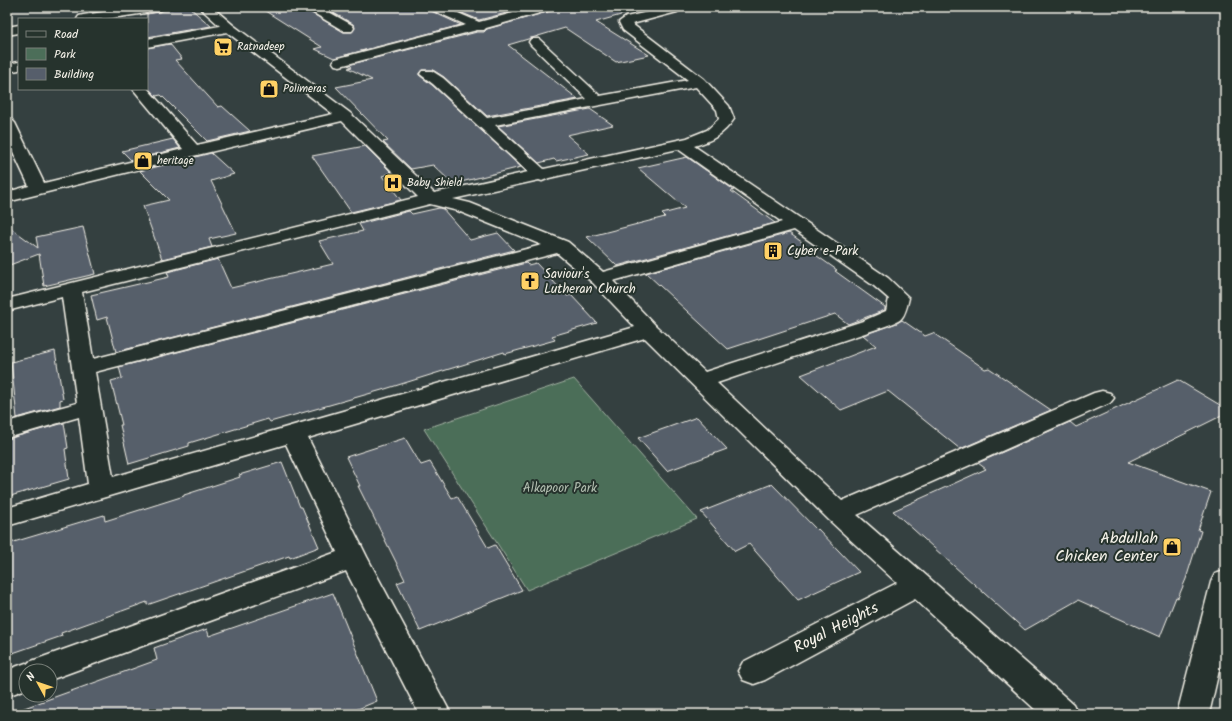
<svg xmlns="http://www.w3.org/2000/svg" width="1232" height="721" font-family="Kalam,sans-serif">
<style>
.green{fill:#4c6e59;stroke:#a0b0a0}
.building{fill:#565e6b;stroke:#f4f1e8}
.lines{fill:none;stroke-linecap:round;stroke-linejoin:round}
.minor-casing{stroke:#f4f1e8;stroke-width:3}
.minor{fill:#26332d;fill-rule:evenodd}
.labels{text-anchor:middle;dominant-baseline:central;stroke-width:4;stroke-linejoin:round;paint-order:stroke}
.far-poi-label{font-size:11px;fill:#f4f1e8;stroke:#26332d;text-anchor:start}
.poi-label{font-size:13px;fill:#f4f1e8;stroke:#26332d;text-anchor:start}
.park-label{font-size:13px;fill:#b1bdaf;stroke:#26332d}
.near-poi-label{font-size:16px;fill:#f4f1e8;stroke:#26332d;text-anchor:end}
.near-street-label{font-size:16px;fill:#f4f1e8;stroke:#26332d}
</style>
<rect width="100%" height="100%" fill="#344040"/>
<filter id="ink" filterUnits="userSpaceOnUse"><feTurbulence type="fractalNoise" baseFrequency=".025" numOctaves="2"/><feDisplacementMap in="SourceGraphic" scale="8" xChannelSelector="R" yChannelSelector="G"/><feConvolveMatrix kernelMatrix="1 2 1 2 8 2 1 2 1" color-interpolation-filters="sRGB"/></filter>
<g filter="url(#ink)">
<path class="green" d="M574,379L697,519L527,590L424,429Z"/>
<path class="building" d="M181,7H189L211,26L147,37V14Z
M259,7H304L306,10L344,32H352L355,27L353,24L323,7H426L429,10L461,25L334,58L315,49L322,47Z
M448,7H530L479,20Z
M558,7H627L628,13L596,22L649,55L616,62L565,28L508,45L578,99L487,116L444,77L433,70H422L419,73V75L432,85L521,167L453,184L433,165L411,169L383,142L388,141L336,87L372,80L348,68L352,67L348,65L477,32H484L487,29L554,10Z
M170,44L182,59L175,60L218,107L222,106L250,131L207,141L161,95L156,96L147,87V48Z
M590,109L613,125L567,135L589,154L556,161L554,159L539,163L498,126Z
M173,139L180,148L131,160L122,151Z
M365,146L392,173L382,176L401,200L351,212L312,156Z
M211,153L234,174L211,181L236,233L209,239L212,247L162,259L143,206L169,200L140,171Z
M687,157L734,190L731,191L775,223L617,266L587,237L665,217L662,214L685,208L638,168Z
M439,208L443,209L470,240L498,233L514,250L116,352L107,317L97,320L91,295L169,277L167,272L218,259L231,288L333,264L319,241L363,231L359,224L409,211L412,214Z
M7,225L38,248L36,237L83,227L95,274L44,286L39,254L7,266Z
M789,233L806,245L803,246L837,270L835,271L885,307V310L848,324L835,314L728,349L646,273Z
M526,263L528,265L536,263L567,296L571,295L597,323L552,336L555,340L505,354L504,352L382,390L270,422L268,419L189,443V446L129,464L120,425H122L111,381L122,378L119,367Z
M902,320L925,336L933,333L985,369L989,368L1051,410L960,449L888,391L841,410L801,375L876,346L863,335L897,323Z
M55,351L63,399L60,400V406L17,418L11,362Z
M1178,380L1225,408V414L1128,462L1211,492L1198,530L1201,531L1186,579L1178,598L1176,597L1160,637L1078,600L1025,630L893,511L986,469L978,463L1070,422L1076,427Z
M697,417L727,449L667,471L638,438Z
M64,423L68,448L65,449L69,479L7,497V439Z
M405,438L421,465L430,462L452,498L457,496L488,548L495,545L522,590L420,631L397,583L405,580L358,486H360L346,457Z
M282,462L300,507H302L319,547L290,558L289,556L147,605V602L61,633L62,636L7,655V544L104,515L105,521L184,496V495L240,477L239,475Z
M772,484L817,530L818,529L859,572L798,600L749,544L735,551L701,512Z
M333,593L377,701L346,714H16V711L157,660L154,648L207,629L209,636Z"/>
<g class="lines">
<defs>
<path id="minor" d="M137,7H165L163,9L159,11L106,19H77L79,16L83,15Z
M199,7H212L233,25L350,113L434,193L528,172L433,84L420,74L422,71H432L443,78L487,118L587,99L531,45L529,42L531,39H539L600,96L688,80L623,30L619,22L626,17L670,7H686L677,12L632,24L704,79L729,106L734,119C724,134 712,141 694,146L888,278L909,298C903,324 901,320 877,329L717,383L842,501L1094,393L1102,391L1110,393L1114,398L1110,403L857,515L1073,704L1078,714H1040L915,599L765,680L754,684L743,680L738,671L743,662L897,583L829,520L645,338L308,438L367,557L451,714H419L346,571L50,680V671H26V689L7,696V670L26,663L28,664L29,662L337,552L286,444L7,526V508L88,484L79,417L7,438V422L77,403L62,297L7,311V299L418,197L342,121L193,156L7,202V192L29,186L7,139V118L12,120L15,123L44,183L183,149L133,89L147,88L197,145L333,114L227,32L147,47V39L220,26ZM696,87L717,110L719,119L707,130L687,138L544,169L495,125ZM678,149L782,222L603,272L568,242L470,203L453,199L539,180L542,181L549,178ZM430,204L458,211L542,245L93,359L82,292ZM794,230L874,286L889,299L886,311L863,321L705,372L656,326L613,281ZM557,253L593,283L635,327L113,477L95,372Z
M305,7H320L352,25L354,28L352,31H344L307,9Z
M428,7H444L479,22L536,7H556L554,9L486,28L484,30H477L340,66L335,65L333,62L335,59L466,25L430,9Z
M19,25V33L7,35V27Z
M19,62V70L7,72V64Z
M1225,571V644L1209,714H1177L1211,582L1215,574Z"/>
</defs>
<use href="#minor" class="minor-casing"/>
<use href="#minor" class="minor"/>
</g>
</g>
<defs>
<symbol id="supermarket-square" viewBox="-11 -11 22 22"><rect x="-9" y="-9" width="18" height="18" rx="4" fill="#ffd166" stroke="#26332d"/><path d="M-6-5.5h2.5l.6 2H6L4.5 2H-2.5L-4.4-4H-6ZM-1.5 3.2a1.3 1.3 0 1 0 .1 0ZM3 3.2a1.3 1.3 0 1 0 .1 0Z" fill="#111"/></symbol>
<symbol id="shop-square" viewBox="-11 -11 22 22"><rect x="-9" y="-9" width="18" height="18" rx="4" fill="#ffd166" stroke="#26332d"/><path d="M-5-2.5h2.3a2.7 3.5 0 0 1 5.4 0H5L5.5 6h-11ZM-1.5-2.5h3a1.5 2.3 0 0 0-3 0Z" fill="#111"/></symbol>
<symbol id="hospital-square" viewBox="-11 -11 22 22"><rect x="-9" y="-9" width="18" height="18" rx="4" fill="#ffd166" stroke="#26332d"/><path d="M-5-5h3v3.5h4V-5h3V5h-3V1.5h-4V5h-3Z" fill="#111"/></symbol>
<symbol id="building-square" viewBox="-11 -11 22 22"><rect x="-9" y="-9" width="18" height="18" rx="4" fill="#ffd166" stroke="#26332d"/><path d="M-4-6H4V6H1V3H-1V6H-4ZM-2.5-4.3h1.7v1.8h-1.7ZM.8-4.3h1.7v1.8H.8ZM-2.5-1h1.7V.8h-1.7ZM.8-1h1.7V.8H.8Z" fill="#111"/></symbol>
<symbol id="church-square" viewBox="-11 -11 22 22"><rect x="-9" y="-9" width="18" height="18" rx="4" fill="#ffd166" stroke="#26332d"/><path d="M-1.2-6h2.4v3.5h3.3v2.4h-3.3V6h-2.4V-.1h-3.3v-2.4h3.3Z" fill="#111"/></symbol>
</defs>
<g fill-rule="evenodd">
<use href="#supermarket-square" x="212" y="36" width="22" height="22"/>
<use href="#shop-square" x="258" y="78" width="22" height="22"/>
<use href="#shop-square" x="132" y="150" width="22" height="22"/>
<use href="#hospital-square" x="382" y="172" width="22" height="22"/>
<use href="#building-square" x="762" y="240" width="22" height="22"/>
<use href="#church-square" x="519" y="270" width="22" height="22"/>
<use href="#shop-square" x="1161" y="536" width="22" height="22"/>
</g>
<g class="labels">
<g class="far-poi-label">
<text x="237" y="47">Ratnadeep</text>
<text x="283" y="89">Polimeras</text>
<text x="157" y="161">heritage</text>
<text x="407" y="183">Baby Shield</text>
</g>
<g class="poi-label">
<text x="787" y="251">Cyber e-Park</text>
<text x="544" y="274">Saviour's<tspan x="544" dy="15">Lutheran Church</tspan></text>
</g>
<g class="park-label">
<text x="560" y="488">Alkapoor Park</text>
</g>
<g class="near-poi-label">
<text x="1158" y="538">Abdullah<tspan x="1158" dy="18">Chicken Center</tspan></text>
</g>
<g class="near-street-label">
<text transform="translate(836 628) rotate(-27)">Royal Heights</text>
</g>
</g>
<rect width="1232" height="721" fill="none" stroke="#26332d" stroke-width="24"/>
<rect x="12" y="12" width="1208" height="697" fill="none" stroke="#f4f1e8" stroke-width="1.5" filter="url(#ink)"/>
<rect x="18" y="18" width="130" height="72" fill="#26332d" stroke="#787f78"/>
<rect x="26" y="31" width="20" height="6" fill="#26332d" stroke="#787f78"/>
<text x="54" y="38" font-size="12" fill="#f4f1e8">Road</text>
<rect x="26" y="48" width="20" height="12" fill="#4c6e59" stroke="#787f78"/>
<text x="54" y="58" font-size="12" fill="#f4f1e8">Park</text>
<rect x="26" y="68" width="20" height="12" fill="#565e6b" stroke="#787f78"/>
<text x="54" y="78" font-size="12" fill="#f4f1e8">Building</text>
<g transform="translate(38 683) rotate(310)"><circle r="19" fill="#26332d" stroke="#787f78"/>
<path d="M0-3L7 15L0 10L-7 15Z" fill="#ffd166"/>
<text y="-6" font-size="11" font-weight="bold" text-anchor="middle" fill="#f4f1e8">N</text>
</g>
</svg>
